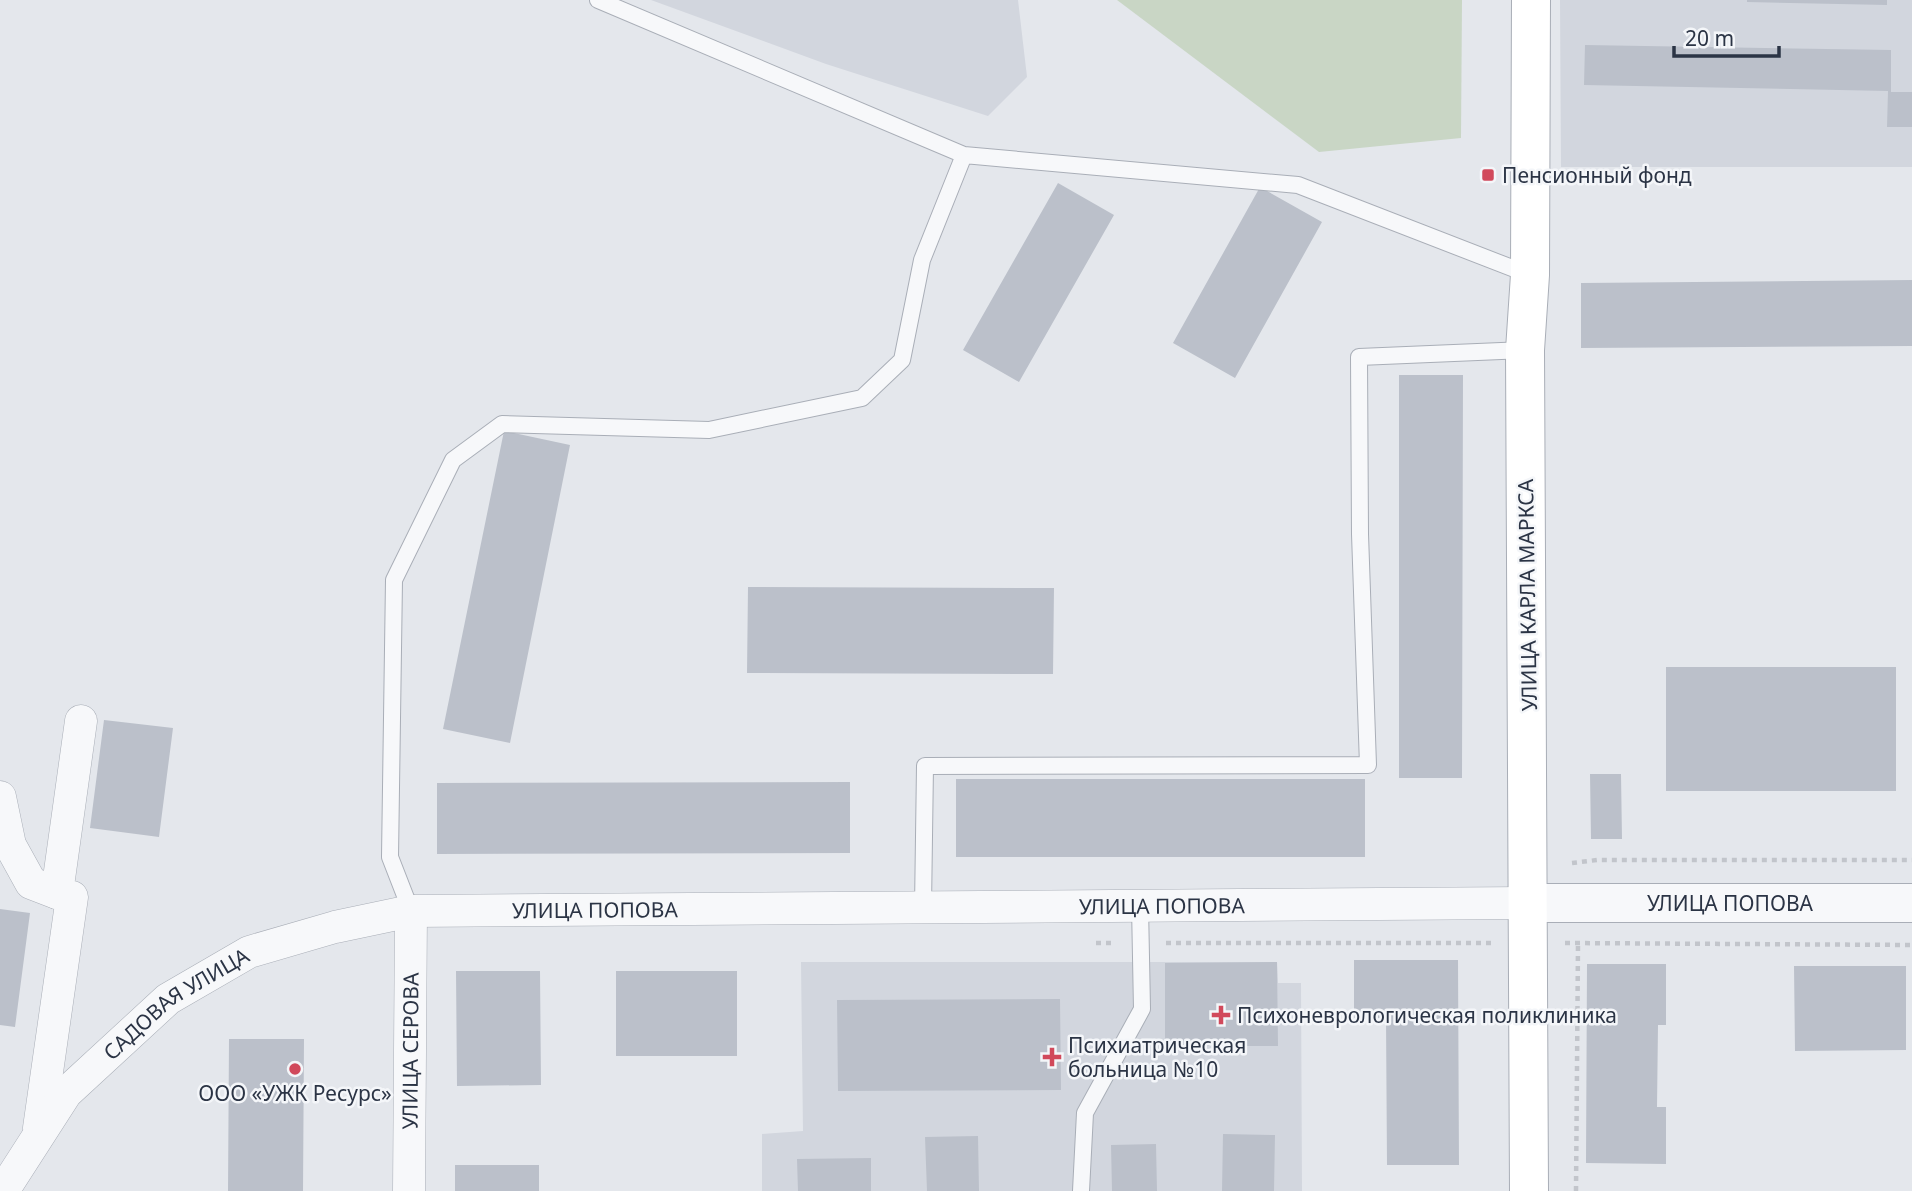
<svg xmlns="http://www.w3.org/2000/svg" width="1912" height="1191" font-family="'Noto Sans',sans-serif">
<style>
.built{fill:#d2d6de}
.green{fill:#c9d6c5}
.building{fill:#bbc0ca}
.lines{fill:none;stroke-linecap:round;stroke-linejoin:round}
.service-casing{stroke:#a9aeb7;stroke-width:18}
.minor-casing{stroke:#a9aeb7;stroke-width:33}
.tertiary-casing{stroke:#a9aeb7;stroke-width:40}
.secondary-casing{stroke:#a9aeb7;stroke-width:40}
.path{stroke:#c2c5cb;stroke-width:4.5;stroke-dasharray:5 5;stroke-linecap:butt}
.service{stroke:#f7f8fa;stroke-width:16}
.minor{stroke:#f7f8fa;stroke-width:32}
.tertiary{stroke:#f7f8fa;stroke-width:38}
.secondary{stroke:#fff;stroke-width:38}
.poi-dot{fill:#d1495b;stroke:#f4f6f9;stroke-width:2.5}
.labels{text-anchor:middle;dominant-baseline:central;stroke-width:5;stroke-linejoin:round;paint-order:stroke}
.poi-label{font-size:21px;fill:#2b3445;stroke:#f4f6f9;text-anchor:start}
.street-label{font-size:21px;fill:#2b3445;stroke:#f4f6f9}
</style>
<rect width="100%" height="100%" fill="#e4e7ec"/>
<path class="built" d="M651,0H1018L1027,77L988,116L826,64Z
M1560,0H1912V167H1561Z
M801,962H1277L1278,983H1301L1302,1191H762V1134L803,1131Z"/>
<path class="green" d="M1117,0H1462L1461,138L1319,152Z"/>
<path class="building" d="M1747,0H1887V5L1747,2Z
M1585,45L1891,50V92H1912V127H1887L1888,91L1584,85Z
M1058,183L1114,215L1019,382L963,350Z
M1260,187L1322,222L1235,378L1173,343Z
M1912,280V346L1581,348V283Z
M1399,375H1463L1462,778H1399Z
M504,431L570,445L510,743L443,729Z
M748,587L1054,588L1053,674L747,673Z
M1666,667H1896V791H1666Z
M104,720L173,728L159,837L90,828Z
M1590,774H1621L1622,839H1591Z
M956,779H1365V857H956Z
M850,782V853L437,854V783Z
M0,909L30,913L15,1027L0,1025Z
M1354,960H1458L1459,1165H1387L1386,1018H1354Z
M1277,962L1278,1046H1165V963Z
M1587,964H1666V1025H1658L1657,1107H1666V1164L1586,1163Z
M1794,966H1906V1050L1795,1051Z
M456,971H540L541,1085L457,1086Z
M616,971H737V1056H616Z
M1060,999L1061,1090L838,1091L837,1000Z
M229,1039H304L303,1191H228Z
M1223,1134L1275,1135L1274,1191H1222Z
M978,1136L979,1191H927L925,1137Z
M1156,1144L1157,1191H1112L1111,1145Z
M871,1158V1191H798L797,1159Z
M455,1165H539V1191H455Z"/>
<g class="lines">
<defs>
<path id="service" d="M598,0L964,155L1298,185L1530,275
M923,907L925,766L1368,765L1360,534L1359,357L1525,350
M411,911L390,857L394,580L453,460L502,424L709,430L862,398L902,360L922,260L964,155
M1081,1191L1085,1113L1142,1009L1140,906"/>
<g id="minor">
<path d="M0,797L10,845L31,883L57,893"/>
<path d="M39,1128L72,897L57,893L81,721"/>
<path id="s1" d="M3,1191L66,1093L168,999L249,952L335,927L411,911L1530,903"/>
<path id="s2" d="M409,1191L411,911"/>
</g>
<g id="tertiary">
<path id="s3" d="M1530,903H1912"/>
</g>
<path id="secondary" d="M1529,1191L1525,350L1530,275L1531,0"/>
</defs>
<use href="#service" class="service-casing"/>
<use href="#minor" class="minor-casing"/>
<use href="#tertiary" class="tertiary-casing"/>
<use href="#secondary" class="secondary-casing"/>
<path class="path" d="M1572,863L1597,860H1912
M1096,943H1115
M1166,943H1493
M1565,943L1912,945
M1576,1191L1578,944"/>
<use href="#service" class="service"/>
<use href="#minor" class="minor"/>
<use href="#tertiary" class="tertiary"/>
<use href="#secondary" class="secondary"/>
</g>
<g class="poi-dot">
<rect x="1481" y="168" width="14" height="14" rx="3.5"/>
<path d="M1217.5 1004.5h7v7h7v7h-7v7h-7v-7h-7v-7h7z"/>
<path d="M1048.5 1046.5h7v7h7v7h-7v7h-7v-7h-7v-7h7z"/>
<circle cx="295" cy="1069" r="7"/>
</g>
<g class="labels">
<g class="poi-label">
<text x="1502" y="175">Пенсионный фонд</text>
<text x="1237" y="1015">Психоневрологическая поликлиника</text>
<text x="1068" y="1045">Психиатрическая<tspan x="1068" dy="24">больница №10</tspan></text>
<text x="295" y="1093" text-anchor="middle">ООО «УЖК Ресурс»</text>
</g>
<g class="street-label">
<text transform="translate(1527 595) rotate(-91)">УЛИЦА КАРЛА МАРКСА</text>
<text stroke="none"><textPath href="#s3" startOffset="200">УЛИЦА ПОПОВА</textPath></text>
<text stroke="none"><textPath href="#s1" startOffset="1267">УЛИЦА ПОПОВА</textPath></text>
<text stroke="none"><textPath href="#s1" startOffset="700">УЛИЦА ПОПОВА</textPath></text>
<text stroke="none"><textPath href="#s1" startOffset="259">САДОВАЯ УЛИЦА</textPath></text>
<text stroke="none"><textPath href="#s2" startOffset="140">УЛИЦА СЕРОВА</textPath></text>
</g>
</g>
<path d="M1674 46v10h105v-10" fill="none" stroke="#2b3445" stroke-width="3.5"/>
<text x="1685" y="46" font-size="21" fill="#2b3445" stroke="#f4f6f9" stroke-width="5" paint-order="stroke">20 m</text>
</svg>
